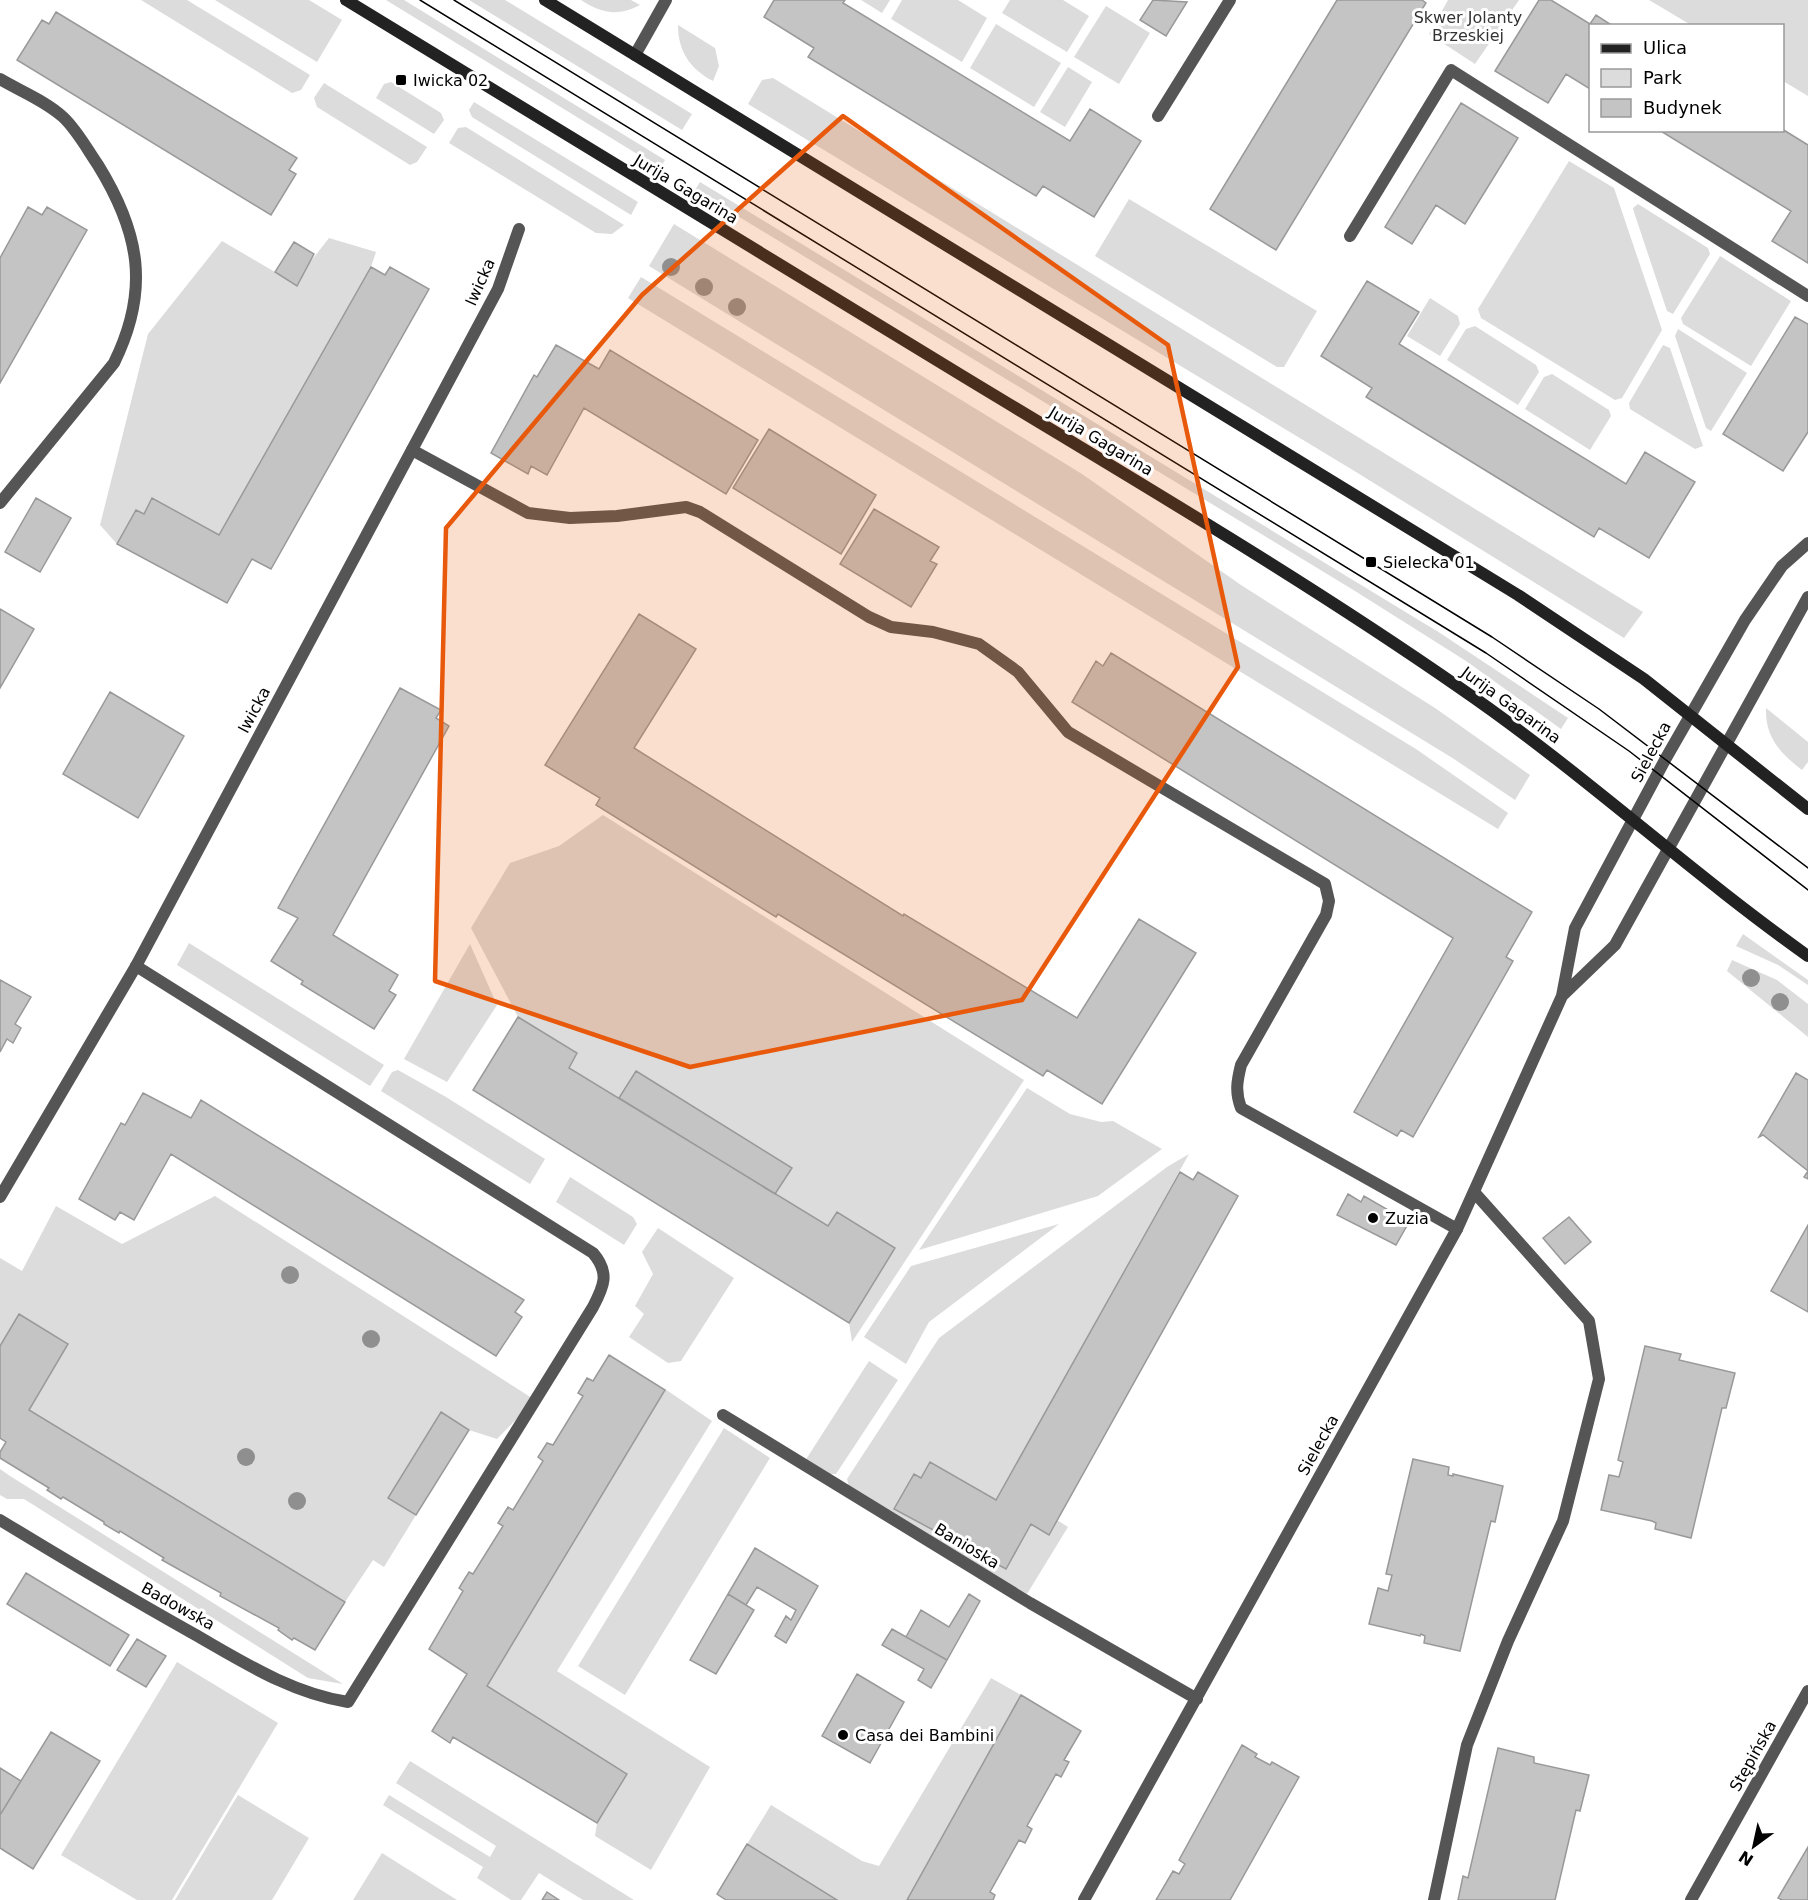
<svg xmlns="http://www.w3.org/2000/svg" width="1808" height="1900" font-family="'DejaVu Sans',sans-serif">
<style>
.green{fill:#dcdcdc}
.building{fill:#c4c4c4;stroke:#999;stroke-width:1.5}
.lines{fill:none;stroke-linecap:round;stroke-linejoin:round}
.lane{stroke:#555;stroke-width:12}
.street{stroke:#555;stroke-width:12}
.secondary{stroke:#222;stroke-width:12}
.tram{stroke:#000;stroke-width:1.5}
.tree{fill:#8f8f8f}
.marked{fill:#e8590c;fill-opacity:0.2;stroke:#e8590c;stroke-width:4.5;stroke-linejoin:round}
.poi-dot{fill:#000;stroke:#fff;stroke-width:2}
.labels{text-anchor:middle;dominant-baseline:central;stroke-width:6;stroke-linejoin:round;paint-order:stroke}
.park-label{font-size:16px;fill:#333;stroke:#fff}
.poi-label{font-size:16px;fill:#000;stroke:#fff;text-anchor:start}
.street-label{font-size:16px;fill:#000;stroke:#fff}
</style>
<rect width="100%" height="100%" fill="#fff"/>
<path class="green" d="M141,0H187L310,75L301,90L292,93Z
M215,0H309L342,20L317,62Z
M386,0H404L665,160L660,168Z
M469,0H505L692,114L682,130Z
M581,0H631L640,5C617,17 601,13 581,0Z
M861,0H890L882,13Z
M902,0H958L987,18L962,62L891,19Z
M1010,0H1063L1089,16L1067,52L1002,13Z
M1448,0H1519L1475,64L1429,34Z
M1649,0H1808V96L1783,81L1782,26L1691,25Z
M1106,6L1150,33L1119,84L1074,57Z
M996,24L1061,63L1034,107L970,68Z
M678,25L715,48L719,66L713,81C690,69 678,51 678,25Z
M1068,67L1092,82L1065,127L1040,112Z
M773,78L1643,612L1624,638L1356,472L748,104L762,80Z
M391,82L441,113L444,120L434,134L376,98L384,84Z
M324,83L427,147L417,162L410,165L317,107L314,98Z
M474,102L638,202L631,215L472,117L469,110Z
M466,127L624,225L612,234L596,233L449,143L458,128Z
M1569,161L1614,188L1662,330L1622,398L1615,400L1481,318L1478,309Z
M700,182L1440,633L1568,718L1561,729L1466,661L1355,591L695,190Z
M1129,199L1317,311L1284,367H1277L1095,256Z
M1638,204L1708,248L1710,254L1673,314L1667,311L1634,212L1633,208Z
M674,224L1082,474L1241,585L1435,708L1530,775L1515,800L1454,759L649,266Z
M329,238L376,252L371,267L219,535L152,499L144,514L136,510L117,544L100,525L148,334L222,241L275,272L304,270Z
M1720,256L1791,301L1751,366L1683,324L1681,318Z
M641,277L1416,749L1508,813L1498,829L628,298Z
M1430,298L1458,316L1460,324L1440,356L1407,336Z
M1475,326L1536,365L1539,372L1518,405L1447,360L1466,329Z
M1678,329L1747,373L1711,431L1706,428L1675,336Z
M1663,345L1670,348L1703,446L1695,449L1630,409L1629,403Z
M1552,374L1609,410L1611,416L1590,450L1525,409L1544,377Z
M1766,708L1808,742V762L1802,770C1780,753 1765,737 1766,708Z
M603,815L1024,1080L852,1342L849,1323L895,1248L837,1212L828,1226L775,1194L791,1168L636,1072L619,1098L569,1068L577,1053L518,1017L471,928L510,863L559,846Z
M1743,934L1808,980V985L1778,965L1736,946Z
M189,943L384,1065L370,1086L177,965Z
M470,944L497,1005L447,1082L404,1059Z
M1732,960L1777,980L1808,1004V1037L1727,971Z
M398,1070L446,1097L545,1159L530,1184L381,1091L392,1072Z
M1027,1088L1070,1114L1101,1122L1113,1121L1162,1149L1098,1196L919,1250Z
M1189,1154L996,1500L930,1463L921,1478L914,1475L894,1509L1006,1569L1031,1524L1049,1535L1057,1520L1068,1527L1027,1594L849,1487L847,1479L939,1338L1167,1167Z
M570,1177L633,1217L637,1224L624,1245L556,1202Z
M215,1196L535,1400L497,1439L469,1430L441,1412L388,1498L416,1515L384,1567L373,1560L345,1602L29,1410L68,1343L20,1314L0,1346V1258L22,1271L56,1206L122,1244Z
M1059,1224L929,1322L906,1364L864,1337L911,1266Z
M658,1228L734,1278L681,1361L668,1363L629,1337L644,1314L635,1306L653,1274L642,1252Z
M869,1361L898,1380L836,1474H828L805,1461Z
M665,1389L712,1421L557,1671L710,1767L651,1870L595,1836L597,1823L627,1773L487,1686Z
M724,1428L770,1458L625,1695L578,1666Z
M0,1469L10,1476L343,1684L308,1678L24,1499H7L0,1495Z
M177,1662L278,1723L172,1900H137L61,1855Z
M991,1678L1021,1695L907,1900H837L747,1844L771,1805L862,1861L879,1866Z
M410,1761L634,1900H583L539,1873L521,1900H511L477,1878L483,1867L383,1805L389,1795L490,1857L496,1846L396,1783Z
M238,1795L309,1838L272,1900H175Z
M382,1853L457,1900H353Z"/>
<path class="building" d="M774,0H845L843,3L1070,141L1090,109L1141,141L1094,217L1043,186L1036,196L808,57L814,48L764,17Z
M1153,0L1187,2L1166,36L1140,20Z
M1337,0H1422L1426,3L1276,250L1210,209Z
M1539,0H1551L1590,24L1596,15L1613,26H1590V89L1566,74L1548,103L1495,71Z
M56,12L297,158L289,170L296,174L271,215L17,60L42,20L49,24Z
M1461,103L1518,138L1465,224L1436,205L1412,244L1385,227Z
M1782,129L1808,145V263L1772,241L1791,211L1659,130Z
M28,207L42,215L47,207L87,230L0,383V258Z
M294,242L314,254L297,286L275,272Z
M371,267L385,275L390,267L429,289L271,569L252,559L227,603L117,544L136,510L144,514L152,498L219,535Z
M1367,281L1419,312L1399,344L1626,484L1645,452L1695,482L1649,558L1599,528L1594,537L1366,397L1372,388L1321,356Z
M1795,317L1808,324V432L1783,471L1723,434Z
M556,345L599,369L610,350L758,440L726,494L584,408L547,475L531,466L528,474L491,453L534,375L537,377Z
M769,429L876,495L841,554L733,488Z
M36,498L71,518L40,572L5,552Z
M874,509L939,547L930,561L937,564L911,607L840,564Z
M0,609L34,629L0,688Z
M639,614L696,649L634,748L903,916L904,914L1077,1018L1139,919L1196,953L1102,1104L1047,1070L1043,1076L778,914L776,917L596,805L600,798L545,765Z
M1111,653L1532,912L1506,957L1513,961L1413,1137L1401,1130L1397,1136L1354,1112L1453,938L1072,702L1096,661L1103,666Z
M400,688L441,710L436,718L449,726L333,935L398,975L389,991L396,995L374,1029L301,984L303,981L271,961L298,918L278,908Z
M110,692L184,736L138,818L63,774Z
M0,980L31,997L15,1024L21,1028L13,1043L7,1039L0,1052Z
M518,1017L577,1053L569,1068L828,1226L837,1212L895,1248L849,1323L473,1090Z
M636,1071L792,1168L775,1194L619,1098Z
M1796,1073L1808,1080V1179L1804,1177L1808,1171L1763,1135L1759,1137Z
M143,1093L191,1118L201,1100L524,1300L515,1312L522,1317L496,1356L171,1154L134,1220L120,1212L115,1220L79,1199L121,1123L125,1125Z
M1180,1172L1193,1180L1198,1172L1238,1196L1049,1535L1031,1524L1006,1569L894,1509L914,1474L921,1478L930,1462L996,1500Z
M1348,1194L1361,1202L1364,1196L1409,1222L1396,1245L1337,1215Z
M1569,1217L1591,1242L1565,1264L1543,1238Z
M1808,1225V1312L1771,1291Z
M19,1314L68,1344L29,1410L345,1602L315,1650L294,1638L292,1640L278,1630L279,1628L220,1596L221,1593L162,1560L164,1558L120,1531L119,1533L104,1524V1522L63,1497L61,1499L47,1490L49,1488L0,1458V1452L6,1442L0,1438V1346Z
M1645,1346L1681,1354L1679,1360L1735,1373L1726,1408H1722L1691,1538L1655,1529L1656,1523L1652,1521L1601,1510L1609,1475L1619,1477L1623,1462L1618,1460Z
M609,1355L665,1390L487,1686L627,1774L597,1823L453,1737L450,1743L432,1731L467,1674L429,1649L463,1591L459,1588L469,1572L473,1574L503,1526L498,1523L508,1507L513,1510L543,1461L538,1457L547,1443L553,1445L583,1396L578,1393L587,1378L593,1381Z
M441,1412L469,1430L416,1515L388,1498Z
M1413,1459L1449,1467L1448,1475L1453,1476V1474L1503,1486L1495,1522L1491,1521L1460,1651L1424,1643L1425,1636L1421,1634L1420,1636L1369,1624L1378,1588L1388,1591L1392,1575L1386,1574Z
M755,1548L818,1586L786,1643L775,1636L786,1616L791,1620L796,1610L757,1587L746,1605L728,1594Z
M26,1573L129,1635L110,1666L7,1604Z
M728,1594L754,1610L716,1674L690,1660Z
M969,1594L980,1601L947,1660L906,1637L921,1610L949,1627Z
M892,1629L947,1660L931,1688L918,1680L924,1669L882,1645Z
M137,1639L166,1656L146,1687L117,1670Z
M857,1674L904,1702L870,1763L822,1736Z
M1021,1695L1081,1731L1064,1760L1069,1762L1061,1777L1056,1774L1027,1826L1032,1829L1025,1843L1019,1840L990,1892L995,1895L993,1900H907Z
M51,1732L100,1761L33,1869L0,1848V1815Z
M1242,1745L1257,1754L1255,1757L1270,1765L1272,1762L1299,1777L1272,1825L1230,1900H1156L1173,1871L1179,1874L1185,1864L1179,1860Z
M1498,1748L1534,1757V1763L1589,1775L1580,1811L1576,1810L1555,1900H1458L1463,1876L1468,1878Z
M0,1768L21,1781L0,1815Z
M747,1844L837,1900H726L717,1894Z
M1808,1847V1900H1782L1778,1898Z
M547,1892L559,1900H542Z"/>
<g class="lines">
<path class="lane" d="M0,79C20,91 46,101 63,117C77,130 87,149 98,165C140,233 150,290 114,363L0,503
M1158,116L1230,0
M1350,236L1451,70L1808,296
M412,450L528,513L570,518L617,516L686,507L700,512L869,617L891,627L933,632L979,644L1018,672L1068,732L1325,884L1329,901L1326,915L1241,1065C1237,1081 1235,1092 1241,1108L1457,1229
M0,1520C64,1559 128,1597 194,1634C243,1662 291,1693 348,1702L593,1307C604,1286 610,1273 593,1253L136,966"/>
<path class="street" d="M635,55L666,0
M1562,996L1615,945L1808,597
M0,1197L136,966L498,289L519,229
M723,1415L1030,1603L1197,1699
M1084,1900L1457,1229L1562,996L1575,928L1666,758L1745,620L1782,566L1808,543
M1434,1900L1467,1745L1508,1641L1563,1521L1599,1379L1589,1321L1474,1192
M1691,1900L1808,1691"/>
<path class="secondary" d="M346,0C551,126 756,251 961,375C1129,477 1299,576 1460,688C1581,771 1688,871 1808,956
M545,0L1518,595L1644,679L1808,809"/>
<path class="tram" d="M420,0L1486,653L1629,751L1808,890
M454,0L1492,637L1599,709L1808,868"/>
</g>
<g class="tree">
<circle cx="671" cy="267" r="9"/>
<circle cx="704" cy="287" r="9"/>
<circle cx="737" cy="307" r="9"/>
<circle cx="1751" cy="978" r="9"/>
<circle cx="1780" cy="1002" r="9"/>
<circle cx="290" cy="1275" r="9"/>
<circle cx="371" cy="1339" r="9"/>
<circle cx="246" cy="1457" r="9"/>
<circle cx="297" cy="1501" r="9"/>
</g>
<path class="marked" d="M843,116L1168,345L1238,667L1022,1000L690,1067L435,981L446,528L642,295Z"/>
<g class="poi-dot">
<rect x="395" y="74" width="12" height="12" rx="3"/>
<rect x="1365" y="556" width="12" height="12" rx="3"/>
<circle cx="1373" cy="1218" r="6"/>
<circle cx="843" cy="1735" r="6"/>
</g>
<g class="labels">
<g class="park-label">
<text x="1468" y="17">Skwer Jolanty<tspan x="1468" dy="18">Brzeskiej</tspan></text>
</g>
<g class="poi-label">
<text x="413" y="80">Iwicka 02</text>
<text x="1383" y="562">Sielecka 01</text>
<text x="1385" y="1218">Zuzia</text>
<text x="855" y="1735">Casa dei Bambini</text>
</g>
<g class="street-label">
<text transform="translate(686 189) rotate(31)">Jurija Gagarina</text>
<text transform="translate(480 282) rotate(-66)">Iwicka</text>
<text transform="translate(1101 441) rotate(31)">Jurija Gagarina</text>
<text transform="translate(1511 705) rotate(36)">Jurija Gagarina</text>
<text transform="translate(254 710) rotate(-62)">Iwicka</text>
<text transform="translate(1651 752) rotate(-62)">Sielecka</text>
<text transform="translate(1318 1445) rotate(-61)">Sielecka</text>
<text transform="translate(967 1546) rotate(31)">Banioska</text>
<text transform="translate(178 1606) rotate(29)">Badowska</text>
<text transform="translate(1753 1756) rotate(-61)">Stępińska</text>
</g>
</g>
<rect x="1589" y="24" width="195" height="108" fill="#ffffff" stroke="#999999" stroke-width="1.5"/>
<rect x="1601" y="44" width="30" height="9" fill="#222222" stroke="#999999" stroke-width="1.5"/>
<text x="1643" y="54" font-size="18" fill="#000000">Ulica</text>
<rect x="1601" y="69" width="30" height="18" fill="#dcdcdc" stroke="#999999" stroke-width="1.5"/>
<text x="1643" y="84" font-size="18" fill="#000000">Park</text>
<rect x="1601" y="99" width="30" height="18" fill="#c4c4c4" stroke="#999999" stroke-width="1.5"/>
<text x="1643" y="114" font-size="18" fill="#000000">Budynek</text>
<g transform="translate(1754 1846) rotate(213)" stroke="#ffffff" stroke-width="4.5" paint-order="stroke">
<path d="M0-4.5L10 22L0 15L-10 22Z" fill="#000000"/>
<text y="-9" font-size="16" font-weight="bold" text-anchor="middle" fill="#000000">N</text>
</g>
</svg>
